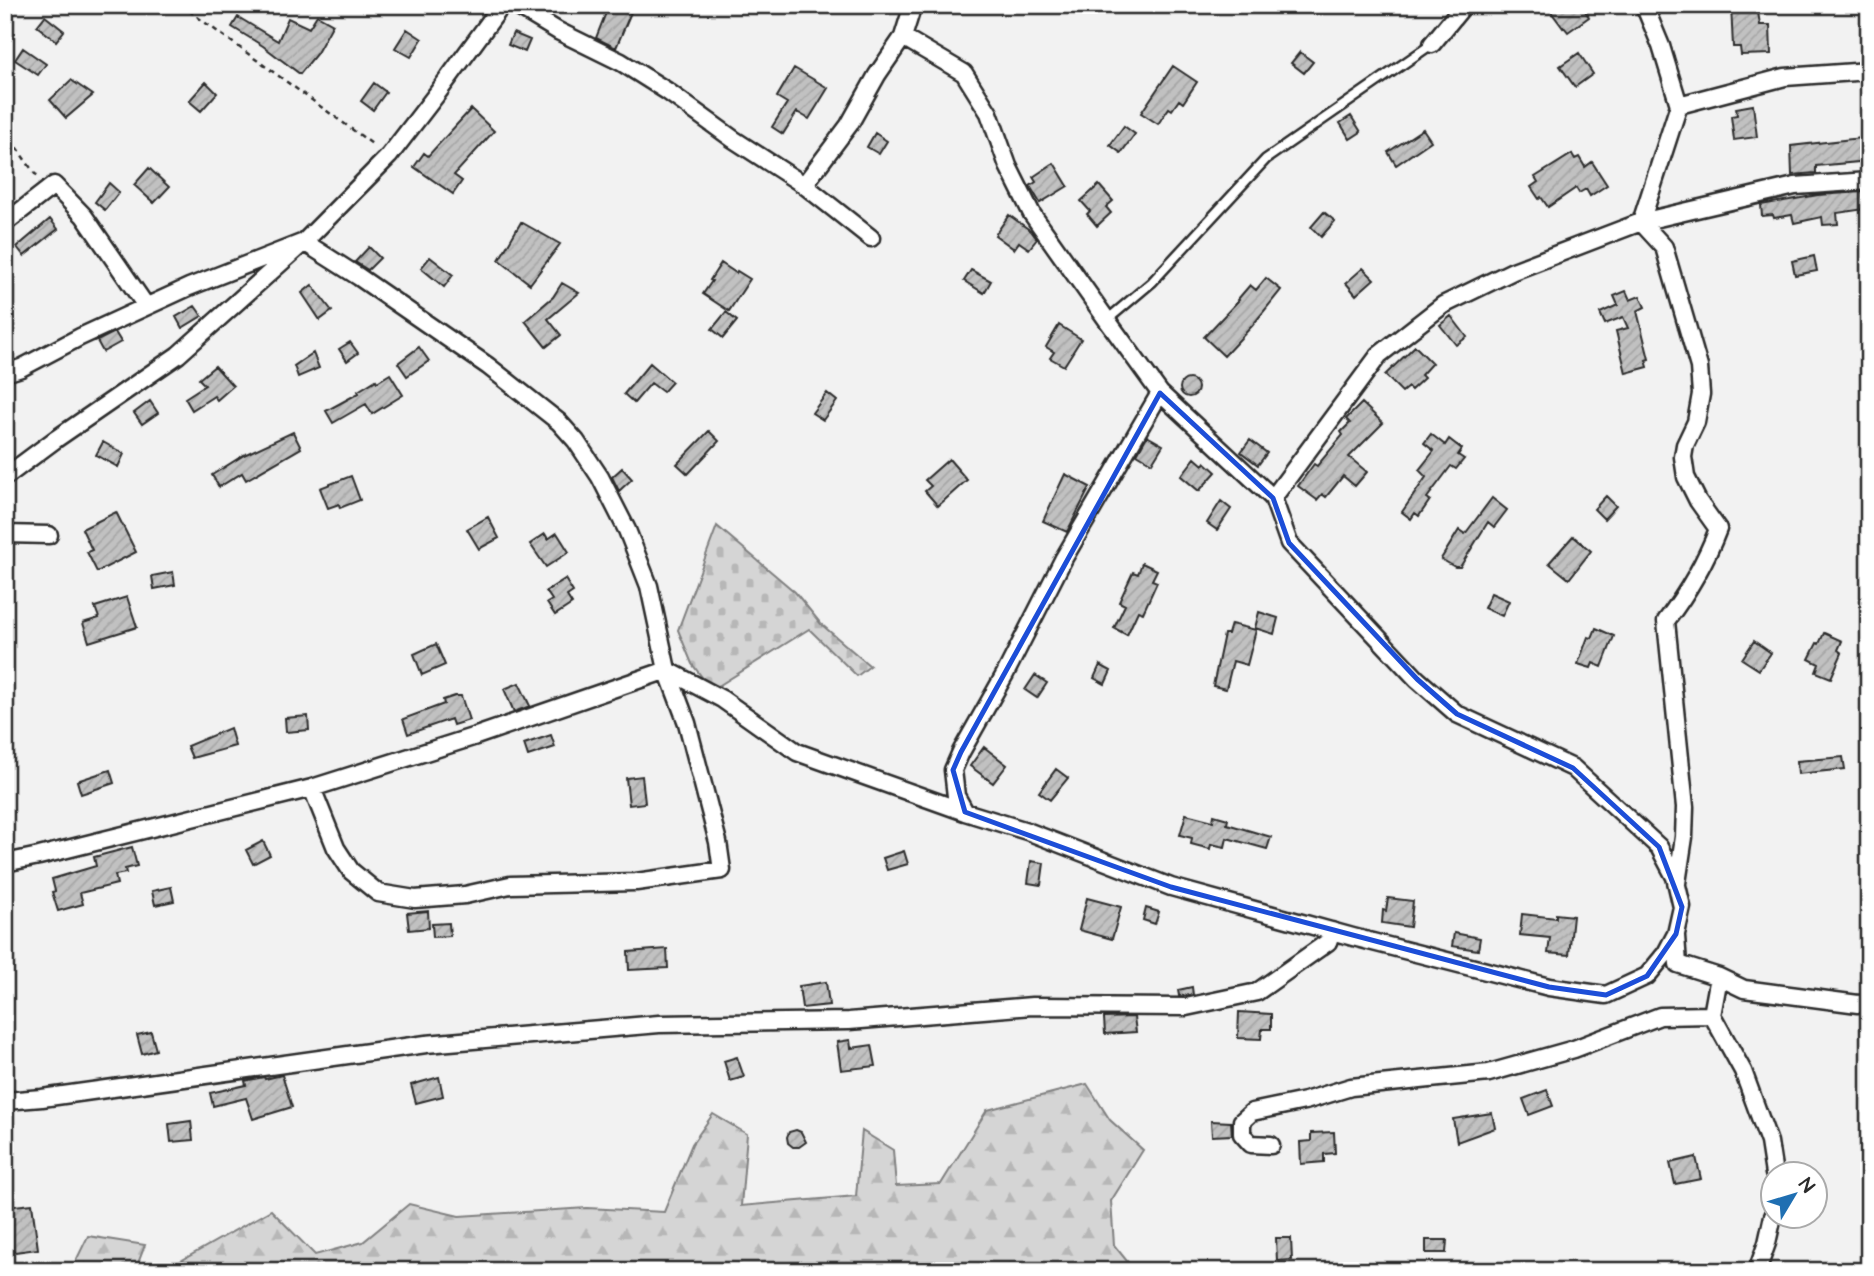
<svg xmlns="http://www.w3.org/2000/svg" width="1874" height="1276" font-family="'Architects Daughter',sans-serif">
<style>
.forest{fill:url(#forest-firs);stroke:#808080;stroke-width:2}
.cemetery{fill:url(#cemetery-stones);stroke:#808080;stroke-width:2}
.building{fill:url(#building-hatch);stroke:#2b2b2b;stroke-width:2}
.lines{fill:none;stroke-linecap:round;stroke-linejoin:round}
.service-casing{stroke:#2b2b2b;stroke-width:13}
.minor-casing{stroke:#2b2b2b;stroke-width:21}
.path{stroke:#2b2b2b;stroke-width:2.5;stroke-dasharray:5 5;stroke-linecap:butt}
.service{stroke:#fff;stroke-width:8}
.minor{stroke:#fff;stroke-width:16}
.marked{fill:none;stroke:#1d4ed8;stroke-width:5;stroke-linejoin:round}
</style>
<defs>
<pattern id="forest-firs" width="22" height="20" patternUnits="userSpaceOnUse" patternTransform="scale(1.75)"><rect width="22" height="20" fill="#d5d5d5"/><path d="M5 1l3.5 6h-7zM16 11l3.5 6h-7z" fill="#b7b7b7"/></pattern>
<pattern id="cemetery-stones" width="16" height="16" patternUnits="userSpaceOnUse" patternTransform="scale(1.75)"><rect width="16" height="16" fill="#d5d5d5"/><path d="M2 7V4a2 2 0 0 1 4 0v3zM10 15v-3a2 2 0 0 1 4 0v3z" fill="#b7b7b7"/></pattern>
<pattern id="building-hatch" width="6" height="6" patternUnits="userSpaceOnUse" patternTransform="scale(1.75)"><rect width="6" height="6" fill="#c1c1c1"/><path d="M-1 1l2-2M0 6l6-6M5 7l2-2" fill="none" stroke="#a6a6a6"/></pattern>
</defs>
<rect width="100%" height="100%" fill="#f2f2f2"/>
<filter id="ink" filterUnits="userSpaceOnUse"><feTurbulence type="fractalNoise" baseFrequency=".0143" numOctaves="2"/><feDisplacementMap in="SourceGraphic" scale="14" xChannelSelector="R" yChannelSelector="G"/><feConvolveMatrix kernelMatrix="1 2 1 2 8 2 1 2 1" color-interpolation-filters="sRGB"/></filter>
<g filter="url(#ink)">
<path class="forest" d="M1087,1084L1110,1120L1143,1150L1111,1201L1114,1245L1135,1271H163L271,1210L315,1255L363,1242L409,1204L459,1216L587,1208L664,1212L692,1144L713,1114L747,1134L741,1206L856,1196L862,1131L893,1150L896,1186L941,1184L987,1110Z
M88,1236L145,1245L135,1271H71Z"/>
<path class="cemetery" d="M717,526L795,592L821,624L870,666L857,676L809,629L712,690L692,664L678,630Z"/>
<path class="building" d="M609,5H634L616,48L596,38Z
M1546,5H1581L1589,17L1568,32L1564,27L1563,28Z
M1731,5H1757L1760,25H1770L1771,54L1741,55L1740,47H1733Z
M317,15L333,24L317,53L300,74L263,46L232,27L238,17L278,41L288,18L309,28Z
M45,16L64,31L56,41L37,26Z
M407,29L422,39L411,57L395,48Z
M513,33L530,40L525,52L508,45Z
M23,48L46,64L38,75L15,60Z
M1300,52L1313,62L1304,73L1291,63Z
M1579,53L1593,74L1575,87L1560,66Z
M1173,66L1197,82L1183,103L1179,100L1172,110L1169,108L1158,124L1141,113Z
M794,68L828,88L809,119L797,112L783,134L772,127L787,103L777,97Z
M71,80L93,95L66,118L50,100Z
M206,82L217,93L201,111L189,101Z
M374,83L386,92L373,110L361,101Z
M1753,105L1757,137L1734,140L1731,116L1737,115L1736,108Z
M471,109L494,131L454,175L462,181L453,194L414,167L424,153L428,156Z
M1351,116L1361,132L1350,139L1340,123Z
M1124,126L1135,134L1121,153L1110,145Z
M1423,129L1431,141L1396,165L1388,152Z
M875,133L887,141L879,154L867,147Z
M1869,137V161L1816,166V173L1792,175L1791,146Z
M1572,154L1575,159L1579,157L1585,167L1592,162L1607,185L1590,196L1586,189L1579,193L1576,188L1548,207L1541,197L1539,199L1531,187L1538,182L1535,177Z
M1054,163L1068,186L1040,203L1030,186L1036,182L1033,177Z
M149,168L169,187L154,203L134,185Z
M109,183L119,192L105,210L95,202Z
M1099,185L1113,201L1106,207L1111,213L1097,226L1087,214L1090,211L1081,201Z
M1863,192L1865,209L1837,213L1838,224L1823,225L1822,217L1794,223L1792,215L1774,218L1773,215L1762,216L1761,205L1818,195Z
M1324,212L1335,221L1321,237L1311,227Z
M1009,215L1031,231L1037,239L1029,249L1019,242L1014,249L995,235Z
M50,219L58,229L24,256L17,247Z
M521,222L560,244L530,284L499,260Z
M369,247L380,258L368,270L355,262Z
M1814,256L1817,271L1795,275L1792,261Z
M430,257L453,275L444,287L421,268Z
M721,263L736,273L737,271L750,279L729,311L703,294L712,281L710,280Z
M1363,268L1374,279L1356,295L1346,283Z
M971,270L991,281L984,293L964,281Z
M1266,278L1281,290L1252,326L1224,356L1204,337L1239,300L1238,299L1250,285L1256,290Z
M562,283L579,293L548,319L561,335L546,347L525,321L553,297Z
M312,285L332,311L320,320L302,293Z
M1626,291L1630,300L1640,296L1645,307L1637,311L1649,359L1646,360L1648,367L1626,373L1616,331L1628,328L1623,317L1605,324L1600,313L1618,305L1614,296Z
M195,306L202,316L182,328L176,317Z
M726,312L737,321L723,338L712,329Z
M1451,316L1467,337L1456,345L1440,325Z
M1059,325L1081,339L1064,366L1050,358L1054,352L1046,347Z
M115,332L121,342L103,352L97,341Z
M350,342L358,353L347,361L339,349Z
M1415,346L1432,363L1421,375L1424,378L1411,390L1408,387L1402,392L1385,375Z
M419,347L429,361L407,376L398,363Z
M313,353L319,368L298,377L294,366Z
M650,363L672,382L663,392L651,383L634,403L624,394Z
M215,366L233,386L217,400L214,396L192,410L185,398L205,385L199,379Z
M390,374L403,395L372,414L366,404L333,423L326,411L359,393L358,391L376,380L377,382Z
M1180 388a9 9 0 1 1 18 0a9 9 0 1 1-18 0Z
M827,393L837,401L823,420L812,413Z
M150,401L158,413L142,424L134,413Z
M1362,403L1383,423L1349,457L1367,472L1355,486L1343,476L1326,497L1322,494L1317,500L1298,486L1314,464L1317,466L1343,435L1341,432L1350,423L1346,419Z
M709,431L719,441L688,474L677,464Z
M293,432L301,448L246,480L242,473L219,487L212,475L244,455Z
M1431,434L1445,445L1449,439L1462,449L1458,455L1464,459L1456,469L1451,466L1427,498L1430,500L1419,516L1415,513L1411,519L1402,512L1426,477L1419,470L1434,451L1424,443Z
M1147,436L1163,445L1152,463L1137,454Z
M1250,440L1267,453L1258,465L1241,452Z
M103,442L124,454L118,467L96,455Z
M1195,458L1203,465L1205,462L1216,472L1199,491L1181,476Z
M949,459L967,480L938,506L925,491L931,486L925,480Z
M622,468L632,479L619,491L612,477Z
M1065,474L1090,487L1067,532L1043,521Z
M351,476L360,500L340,508L339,504L328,508L320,488Z
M1606,496L1616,506L1604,519L1594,509Z
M1492,498L1507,510L1494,527L1488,522L1460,567H1455L1441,559L1459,530L1465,534Z
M1221,501L1231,509L1217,530L1207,523Z
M116,512L136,552L97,572L87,552L92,550L82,529Z
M488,517L499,538L479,549L467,529Z
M557,533L569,552L546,567L530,544L545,534L548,539Z
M1573,536L1591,551L1569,579L1549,563Z
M1142,563L1157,570L1152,580L1157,582L1143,613L1138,611L1127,635L1114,628L1125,605L1119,602L1133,572L1138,574Z
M173,572L175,585L154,589L152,576Z
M565,579L573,592L567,596L572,604L555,615L547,603L552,600L546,591Z
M1491,593L1509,601L1502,616L1484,608Z
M127,597L137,627L89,642L83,623L99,618L95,607Z
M1259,612L1278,618L1274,634L1255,628Z
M1231,624L1256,630L1247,665L1233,661L1226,689L1213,686L1224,634H1228Z
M1596,628L1614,636L1602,667L1593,663L1591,668L1578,664L1588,637L1592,638Z
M1824,633L1842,641L1838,650L1842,653L1831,678L1816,672L1819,664L1809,659L1817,643L1819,644Z
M1754,641L1771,653L1759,670L1742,659Z
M436,644L445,665L422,675L414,654Z
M1100,665L1111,671L1105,684L1094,678Z
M1035,675L1047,683L1037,698L1025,690Z
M519,683L530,706L514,712L504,689Z
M455,696H461L469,720L453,725L451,719L408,734L403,719L444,704L443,700Z
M308,716L309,730L286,732L285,718Z
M230,728L235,746L192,758L187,746Z
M551,735L555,747L528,756L524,744Z
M984,747L1007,765L993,783L970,766Z
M1843,757L1845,769L1798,774L1797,761Z
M1056,769L1068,778L1050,800L1039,792Z
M110,770L114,783L81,794L77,781Z
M642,776L645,803L629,805L626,778Z
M1186,814L1213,821L1214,815L1228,819L1227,824L1271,837L1267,849L1227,838L1225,847L1211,844L1210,849L1191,844L1192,838L1180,835Z
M263,841L270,855L253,864L246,850Z
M132,847L137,866L125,869L126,873L115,875L117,884L80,893L83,904L58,911L52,892L55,891L52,879L96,866L94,857Z
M904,851L908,864L887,870L883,858Z
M1031,861L1044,863L1041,885L1028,883Z
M171,887L174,901L155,905L152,891Z
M1087,898L1121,907L1112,939L1079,930Z
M1388,898L1413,901L1410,927L1382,923L1383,910L1386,911Z
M1146,908L1159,912L1155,924L1143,920Z
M428,911L429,928L409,930L407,913Z
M1522,914L1556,918V914L1573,916L1569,955L1548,953L1550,938L1520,935Z
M449,923L450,936L433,937L432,924Z
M1454,933L1480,938L1478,950L1452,946Z
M667,949L668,968L629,970L628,952Z
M826,982L829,1005L802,1008L799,986Z
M1192,987L1193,995L1179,996L1178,990Z
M1239,1012L1271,1014V1029H1262L1261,1039L1238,1038Z
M1134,1017L1136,1032L1105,1034L1104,1018Z
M151,1032L156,1050L142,1054L137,1035Z
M850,1040L851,1048L872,1045L876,1066L841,1070L837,1042Z
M737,1057L744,1077L730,1081L724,1061Z
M282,1075L292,1107L253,1119L246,1098L213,1106L210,1093L246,1085L245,1081L249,1080L264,1077L265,1079Z
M439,1077L443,1096L416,1103L411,1085Z
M1547,1090L1553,1106L1529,1115L1523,1099Z
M1492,1113L1495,1128L1457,1142L1453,1119Z
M191,1121L193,1140L171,1142L169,1124Z
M1211,1121L1231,1122L1232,1135L1212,1136Z
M796,1130L801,1132L806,1142L799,1147H793L788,1143L787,1137L789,1132Z
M1334,1132L1335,1153L1324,1154V1162L1301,1164L1300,1142L1311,1141V1133Z
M1696,1157L1701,1179L1675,1184L1670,1163Z
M32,1204L38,1249L7,1253L5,1207Z
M1276,1238H1291L1292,1260L1277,1261Z
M1426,1240H1447L1446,1253H1426Z"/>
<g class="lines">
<defs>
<path id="service" d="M1107,320L1152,282L1266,159L1432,44"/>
<path id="minor" d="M515,5L558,31L621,62L667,91L733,139L804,185L871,238
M1644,5L1661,46L1679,105L1641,222L1664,247L1699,367L1701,394L1696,422L1685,445L1683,457L1686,477L1698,501L1718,529C1705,563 1688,592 1666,621L1685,807L1684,837L1677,883
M903,37L964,73L989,113L1008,166L1032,214L1107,320L1160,393L1273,498
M1432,44L1464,5
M1679,105L1785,77L1869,71
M804,185L849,125L877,75L903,37L913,5
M5,223L54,185L84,216L146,306
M5,373L21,368L80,337L189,287L304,242L359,277L488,366L559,422L576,441L600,477L627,530L649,586L667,670L722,699L797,752L965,812L1027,831L1171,887L1353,937L1549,987L1606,995L1647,976L1666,953L1676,934L1682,907L1675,877L1659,847L1573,768L1457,714L1417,679L1289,543L1273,498L1379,355L1443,305L1513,271L1641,222L1795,186L1869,181
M5,477L56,439L178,355L304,242L389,156L436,95L502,5
M5,534L49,535
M965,812L956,796L953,770L961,752L1005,674L1064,558L1160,393
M5,863L39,856L312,788L476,736L667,670L687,723L718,842L722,870L636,882L510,885L465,895L415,899L378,893L351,871L336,848L312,788
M1676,936L1678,964L1719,977L1744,989L1858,1004L1869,1003
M1719,977L1712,1015L1743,1071L1769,1142L1774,1174
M5,1101L42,1098L426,1044L659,1024L849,1021L1032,1006L1186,1007L1257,992L1328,942L1332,931
M1271,1145L1251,1144L1242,1134V1121L1252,1112L1305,1101L1351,1087L1489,1073L1574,1049L1660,1016L1712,1015
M1757,1271L1767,1243L1773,1216"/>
</defs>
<use href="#service" class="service-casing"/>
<use href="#minor" class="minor-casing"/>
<path class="path" d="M181,5L375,146
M5,131L35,174L39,176"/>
<use href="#service" class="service"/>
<use href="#minor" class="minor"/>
</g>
</g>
<path class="marked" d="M1160,393L1273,498L1289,543L1417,679L1457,714L1573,768L1659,847L1682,907L1676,934L1647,976L1606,995L1549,987L1171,887L965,812L953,770L961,752Z"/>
<rect width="1874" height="1276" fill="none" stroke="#fff" stroke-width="28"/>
<rect x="14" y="14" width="1846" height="1248" fill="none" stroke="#2b2b2b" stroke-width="2.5" filter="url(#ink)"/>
<g transform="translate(1794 1195) rotate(52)"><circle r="33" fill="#ffffff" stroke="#aaaaaa" stroke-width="2"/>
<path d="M0-5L12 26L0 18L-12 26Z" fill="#1f6fb2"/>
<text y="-10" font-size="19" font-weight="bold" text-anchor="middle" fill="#2b2b2b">N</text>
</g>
</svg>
